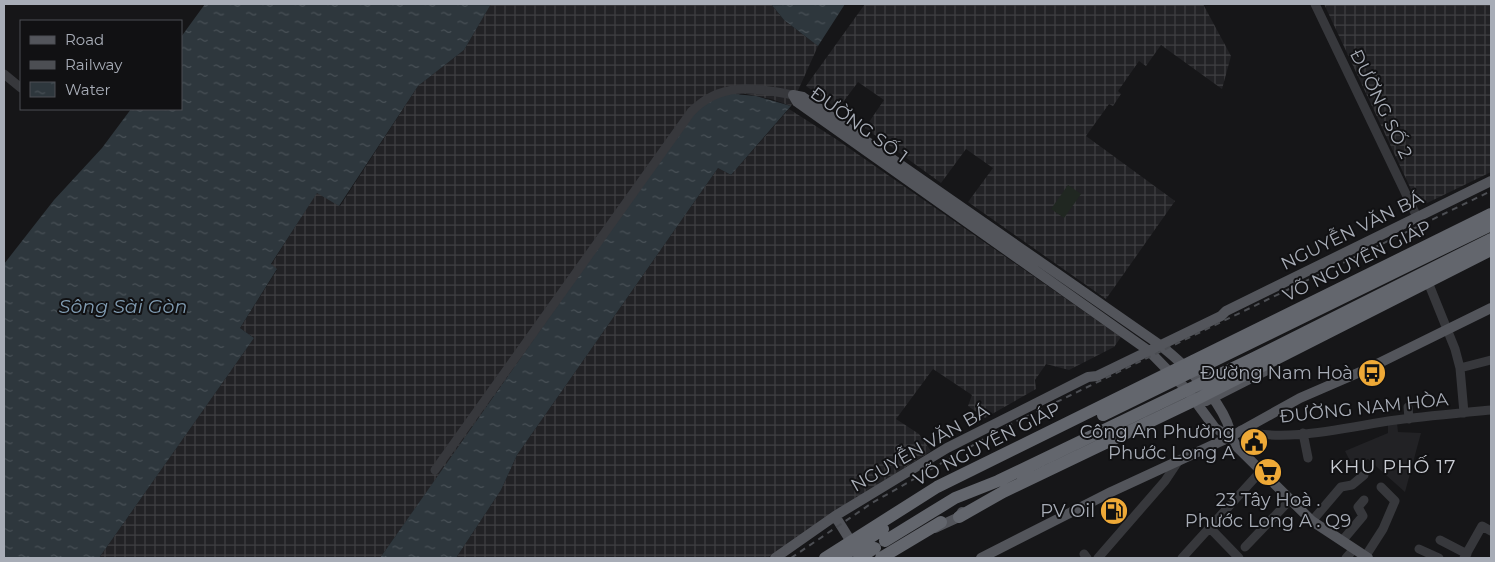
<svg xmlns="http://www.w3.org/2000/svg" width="1495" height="562" font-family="Montserrat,sans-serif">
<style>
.built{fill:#222225}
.industrial{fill:url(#industrial-grid)}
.grass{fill:#202721}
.water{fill:url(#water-ripples)}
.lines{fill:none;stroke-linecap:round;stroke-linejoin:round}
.minor{stroke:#37383c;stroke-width:9}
.major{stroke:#53555b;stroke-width:10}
.highway{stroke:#63666d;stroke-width:12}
.rail{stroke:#4c4e53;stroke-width:2;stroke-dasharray:6 5;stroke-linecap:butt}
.labels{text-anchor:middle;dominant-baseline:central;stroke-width:4;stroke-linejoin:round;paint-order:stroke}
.street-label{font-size:18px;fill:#a8adb7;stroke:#111113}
.poi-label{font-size:18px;fill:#a8adb7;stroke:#111113;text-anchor:end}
.water-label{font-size:19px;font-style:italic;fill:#809cb2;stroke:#111113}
.neighbourhood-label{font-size:19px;letter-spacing:1px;fill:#c9ccd3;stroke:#111113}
</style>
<defs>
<pattern id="industrial-grid" width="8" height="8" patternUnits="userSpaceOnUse" patternTransform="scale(1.25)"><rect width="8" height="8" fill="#222225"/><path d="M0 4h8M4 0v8" fill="none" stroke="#3f3f42"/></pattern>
<pattern id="water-ripples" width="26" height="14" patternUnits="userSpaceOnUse" patternTransform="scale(1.25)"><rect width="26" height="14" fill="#2e373d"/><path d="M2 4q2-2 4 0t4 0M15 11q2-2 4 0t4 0" fill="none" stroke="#495157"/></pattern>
</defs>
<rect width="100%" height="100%" fill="#161618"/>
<path class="built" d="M1397,423L1398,432L1421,433L1405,492L1368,459L1353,467L1345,451L1388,433V424Z"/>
<path class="industrial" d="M491,4H771L784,20L818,46L791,106L771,99L741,93L651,175L380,558H99L254,338L240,328L277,270L271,265L317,192L340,206L418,86L464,50Z
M865,4H1203L1231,56L1222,89L1161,45L1146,66L1139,61L1118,91L1121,94L1113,106L1109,104L1086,136L1175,201L1106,299L968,202L993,168L966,149L941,183L865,128L884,100L858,82L838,109L806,86Z
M1324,4H1491V172L1425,204L1417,202Z
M789,109L836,139L1121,337L1114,347L1069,370L1046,364L1035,380L1036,389L985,418L968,406L972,395L933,369L896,419L919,434L931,451L830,515L767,558H456L501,490L517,455L718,168L731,175Z"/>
<path class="grass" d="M1068,185L1081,194L1064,218L1051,209Z"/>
<path class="water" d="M205,4H491L464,50L418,86L339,206L317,193L271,264L277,269L240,328L254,338L99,558H4V264L54,200L102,148L131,109H181V37Z
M771,4H845L818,46L784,20Z
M722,93L756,96L791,106L731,175L718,168L517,455L501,490L456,558H380L693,113Z"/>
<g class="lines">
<path class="minor" d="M1315,4L1417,217
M4,74L21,88
M1428,282L1455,349L1460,368L1464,413
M1460,368L1491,360
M1408,407L1409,419
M1241,430C1285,444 1351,426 1396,420C1428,416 1460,413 1491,410
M1303,433L1308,458
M435,470L691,112C721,81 754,88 793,95
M1312,521L1341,487L1352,485L1364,475
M1209,527L1239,558
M1440,540L1467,554
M1342,541L1363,516L1358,507L1364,500
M1245,547L1290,500
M1419,549L1439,558
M1084,554L1087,558
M1365,557L1383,529L1395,501L1381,487
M1098,558L1165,481L1179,460
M1182,558L1261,471
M1346,558L1354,549
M1464,558L1482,526L1491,531"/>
<path class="major" d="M793,95L803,97L1160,345C1185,365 1214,392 1227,422C1231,432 1230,437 1237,447L1312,521L1368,558
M793,95L797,102L1149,351L1187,390L1215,428L1230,437
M1206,401L1267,370
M835,516L850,540
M935,528L959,517L962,512
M775,558L835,516L947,448L1088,377L1097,376L1221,316L1226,311L1491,181
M981,558L1111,492L1230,437L1300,398L1367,369L1491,308"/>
<path class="highway" d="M1103,415L1491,225
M959,517L1003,492L1195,400L1491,250
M885,541L955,498L998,481L1252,359L1491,239
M825,558L937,487L1491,214
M840,558L883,529
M859,558L875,548
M881,558L941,522"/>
<path class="rail" d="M791,558L872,503L1003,428L1491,191"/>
</g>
<defs>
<symbol id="bus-disc" viewBox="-11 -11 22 22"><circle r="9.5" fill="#eea937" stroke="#111113"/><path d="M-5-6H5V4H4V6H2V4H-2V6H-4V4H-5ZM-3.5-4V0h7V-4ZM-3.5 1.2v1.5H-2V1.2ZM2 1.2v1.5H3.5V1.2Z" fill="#111"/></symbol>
<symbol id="civic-disc" viewBox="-11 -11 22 22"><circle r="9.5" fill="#eea937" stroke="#111113"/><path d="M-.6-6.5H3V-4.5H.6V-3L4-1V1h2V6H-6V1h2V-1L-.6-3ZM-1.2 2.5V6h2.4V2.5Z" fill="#111"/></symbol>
<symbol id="supermarket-disc" viewBox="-11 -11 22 22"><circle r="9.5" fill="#eea937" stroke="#111113"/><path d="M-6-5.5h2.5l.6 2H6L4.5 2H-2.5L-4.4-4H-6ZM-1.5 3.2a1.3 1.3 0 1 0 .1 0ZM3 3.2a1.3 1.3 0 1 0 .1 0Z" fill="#111"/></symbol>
<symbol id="fuel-disc" viewBox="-11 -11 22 22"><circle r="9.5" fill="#eea937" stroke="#111113"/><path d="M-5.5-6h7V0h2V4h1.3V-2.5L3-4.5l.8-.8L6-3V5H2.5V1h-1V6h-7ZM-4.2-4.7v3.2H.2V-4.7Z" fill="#111"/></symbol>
</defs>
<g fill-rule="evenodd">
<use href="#bus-disc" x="1356" y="357" width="32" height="32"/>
<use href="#civic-disc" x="1238" y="426" width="32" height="32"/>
<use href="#supermarket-disc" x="1252" y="456" width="32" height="32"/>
<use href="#fuel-disc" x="1098" y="495" width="32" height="32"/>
</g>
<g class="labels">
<g class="street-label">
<text transform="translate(1381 104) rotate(64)">ĐƯỜNG SỐ 2</text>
<text transform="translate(859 125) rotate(36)">ĐƯỜNG SỐ 1</text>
<text transform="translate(1352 231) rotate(-26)">NGUYỄN VĂN BÁ</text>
<text transform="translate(1357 261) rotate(-26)">VÕ NGUYÊN GIÁP</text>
<text transform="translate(1364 408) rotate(-6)">ĐƯỜNG NAM HÒA</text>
<text transform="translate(987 444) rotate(-27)">VÕ NGUYÊN GIÁP</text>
<text transform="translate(920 448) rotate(-30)">NGUYỄN VĂN BÁ</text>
</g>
<g class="poi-label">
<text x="1353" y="373">Đường Nam Hoà</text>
<text x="1235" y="432">Công An Phường<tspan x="1235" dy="21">Phước Long A</tspan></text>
<text x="1268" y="500" text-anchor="middle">23 Tây Hoà .<tspan x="1268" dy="21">Phước Long A . Q9</tspan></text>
<text x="1095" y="511">PV Oil</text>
</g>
<g class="water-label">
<text x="123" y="306">Sông Sài Gòn</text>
</g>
<g class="neighbourhood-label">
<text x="1393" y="466">KHU PHỐ 17</text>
</g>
</g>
<rect width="1495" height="562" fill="none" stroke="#a8adb7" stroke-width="10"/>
<rect x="20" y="20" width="162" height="90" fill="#111113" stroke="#4d4f55"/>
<rect x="30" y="36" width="25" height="8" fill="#53555b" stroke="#4d4f55"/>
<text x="65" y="45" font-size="15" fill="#a8adb7">Road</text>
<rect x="30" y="61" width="25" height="8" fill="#4c4e53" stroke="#4d4f55"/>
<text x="65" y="70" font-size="15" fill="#a8adb7">Railway</text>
<rect x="30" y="82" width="25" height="15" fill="url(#water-ripples)" stroke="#4d4f55"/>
<text x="65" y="95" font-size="15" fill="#a8adb7">Water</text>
</svg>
